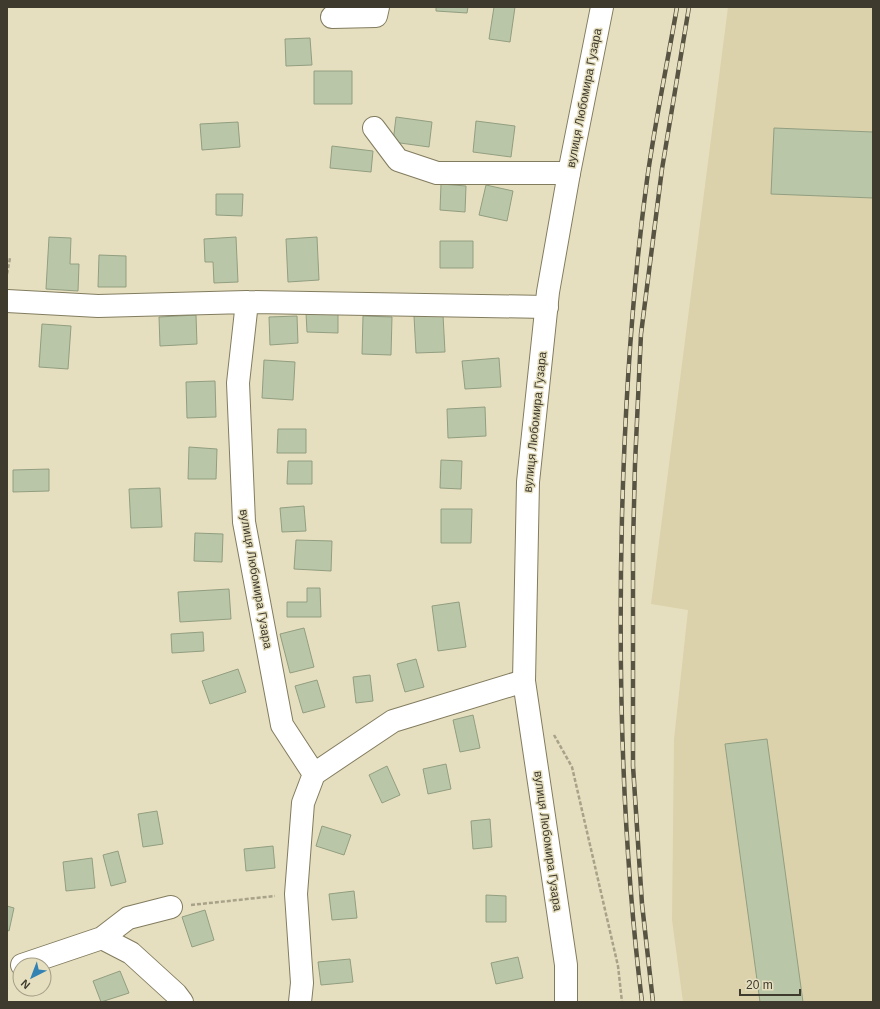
<svg xmlns="http://www.w3.org/2000/svg" width="880" height="1009" font-family="Arial,sans-serif">
<style>
.built{fill:#dbd2ab}
.building{fill:#bac6a8;stroke:#929e81}
.lines{fill:none;stroke-linecap:round;stroke-linejoin:round}
.minor-casing{stroke:#827c5f;stroke-width:24}
.major-casing{stroke:#827c5f;stroke-width:24}
.path{stroke:#a7a289;stroke-width:2.5;stroke-dasharray:4 2;stroke-linecap:butt}
.minor{stroke:#fff;stroke-width:22}
.major{stroke:#fff;stroke-width:22}
.rail-casing{stroke:#585444;stroke-width:4.5}
.rail{stroke:#e6dfbf;stroke-width:3;stroke-dasharray:9;stroke-linecap:butt}
.labels{text-anchor:middle;dominant-baseline:central;stroke-width:3;stroke-linejoin:round;paint-order:stroke}
.street-label{font-size:12px;fill:#3e3b2e;stroke:#e6dfbf}
</style>
<rect width="100%" height="100%" fill="#e6dfbf"/>
<path class="built" d="M728,7H873V1002H683L672,920L674,739L688,610L651,604Z"/>
<path class="building" d="M436,7H468L467,13L436,11Z
M494,7H515L510,42L489,39Z
M310,38L312,65L286,66L285,39Z
M314,71H352V104H314Z
M396,117L432,122L429,147L393,142Z
M476,121L515,126L511,157L473,152Z
M238,122L240,147L202,150L200,124Z
M774,128L873,132V198L771,194Z
M332,146L373,151L371,172L330,168Z
M441,184L466,186L465,212L440,210Z
M486,185L513,191L507,221L479,215Z
M216,194H243L242,216L216,215Z
M49,237L71,238L70,264H79L78,291L46,289Z
M236,237L238,282L214,283L213,262H205L204,239Z
M317,237L319,280L288,282L286,239Z
M440,241H473V268H440Z
M99,255L126,256V287H98Z
M306,313H338V333L307,332Z
M196,315L197,344L160,346L159,317Z
M443,315L445,352L416,353L414,316Z
M297,316L298,343L270,345L269,317Z
M363,316L392,317L391,355L362,354Z
M42,324L71,326L68,369L39,367Z
M499,358L501,387L465,389L462,361Z
M264,360L295,362L293,400L262,398Z
M215,381L216,417L187,418L186,382Z
M485,407L486,436L448,438L447,409Z
M278,429H306V453H277Z
M189,447L217,449L216,479H188Z
M441,460L462,461L461,489L440,488Z
M288,461H312V484H287Z
M49,469V491L13,492V470Z
M160,488L162,527L131,528L129,489Z
M304,506L306,531L282,532L280,508Z
M441,509H472L471,543H441Z
M195,533L223,534L222,562L194,561Z
M296,540L332,541L331,571L294,569Z
M307,588H320L321,617H287V602H307Z
M229,589L231,619L180,622L178,592Z
M459,602L466,647L438,651L432,606Z
M304,628L314,667L290,673L280,634Z
M203,632L204,651L172,653L171,634Z
M416,659L424,687L405,692L397,664Z
M238,669L246,692L210,704L202,681Z
M370,675L373,701L356,703L353,677Z
M317,680L325,707L303,713L295,686Z
M473,715L480,748L460,752L453,720Z
M767,739L803,1002H760L725,744Z
M446,764L451,789L428,794L423,769Z
M387,766L400,795L382,803L369,775Z
M157,811L163,844L143,847L138,814Z
M490,819L492,847L473,849L471,821Z
M322,826L351,835L344,855L316,846Z
M273,846L275,868L246,871L244,849Z
M118,851L126,882L111,886L103,855Z
M92,858L95,888L66,891L63,862Z
M354,891L357,918L332,920L329,894Z
M486,895L506,896V922H486Z
M7,906L14,908L9,931L7,930Z
M205,910L214,940L192,947L182,917Z
M518,957L523,978L496,984L491,963Z
M350,959L353,982L321,985L318,962Z
M120,971L129,993L101,1002L93,981Z"/>
<g class="lines">
<defs>
<path id="minor" d="M332,17L376,16L378,7
M374,128L398,160L437,173H569
M7,301L98,306L247,302L547,307
M247,302L238,383L244,522L282,725L314,774
M102,938L128,918L171,907
M22,965L102,938L131,953L176,994L182,1002
M300,1002L302,983L296,894L303,803L314,774L393,721L524,681"/>
<path id="major" d="M566,1002V965L524,681L528,482L548,292L569,173L602,7"/>
</defs>
<use href="#minor" class="minor-casing"/>
<use href="#major" class="major-casing"/>
<path class="path" d="M7,274L10,258
M554,735L572,767L618,966L622,1002
M191,905L275,896"/>
<use href="#minor" class="minor"/>
<use href="#major" class="major"/>
<defs>
<path id="rail" d="M642,1002C622,840 618,678 622,516C625,404 632,291 647,180C655,122 667,65 677,7
M653,1002L642,904L633,766V546L635,464L641,334L662,169L689,7"/>
</defs>
<use href="#rail" class="rail-casing"/>
<use href="#rail" class="rail"/>
</g>
<g class="labels">
<g class="street-label">
<text transform="translate(584 98) rotate(-79)">вулиця Любомира Гузара</text>
<text transform="translate(535 422) rotate(-84)">вулиця Любомира Гузара</text>
<text transform="translate(256 579) rotate(80)">вулиця Любомира Гузара</text>
<text transform="translate(548 841) rotate(82)">вулиця Любомира Гузара</text>
</g>
</g>
<rect width="880" height="1009" fill="none" stroke="#3e3b2e" stroke-width="16"/>
<g transform="translate(32 977) rotate(222)"><circle r="19" fill="#e6dfbf" stroke="#a39d85"/>
<path d="M0-3L7 15L0 10L-7 15Z" fill="#3282b3"/>
<text y="-6" font-size="11" font-weight="bold" text-anchor="middle" fill="#3e3b2e">N</text>
</g>
<path d="M740 989v6h60v-6" fill="none" stroke="#3e3b2e" stroke-width="2"/>
<text x="746" y="989" font-size="12" fill="#3e3b2e" stroke="#e6dfbf" stroke-width="3" paint-order="stroke">20 m</text>
</svg>
